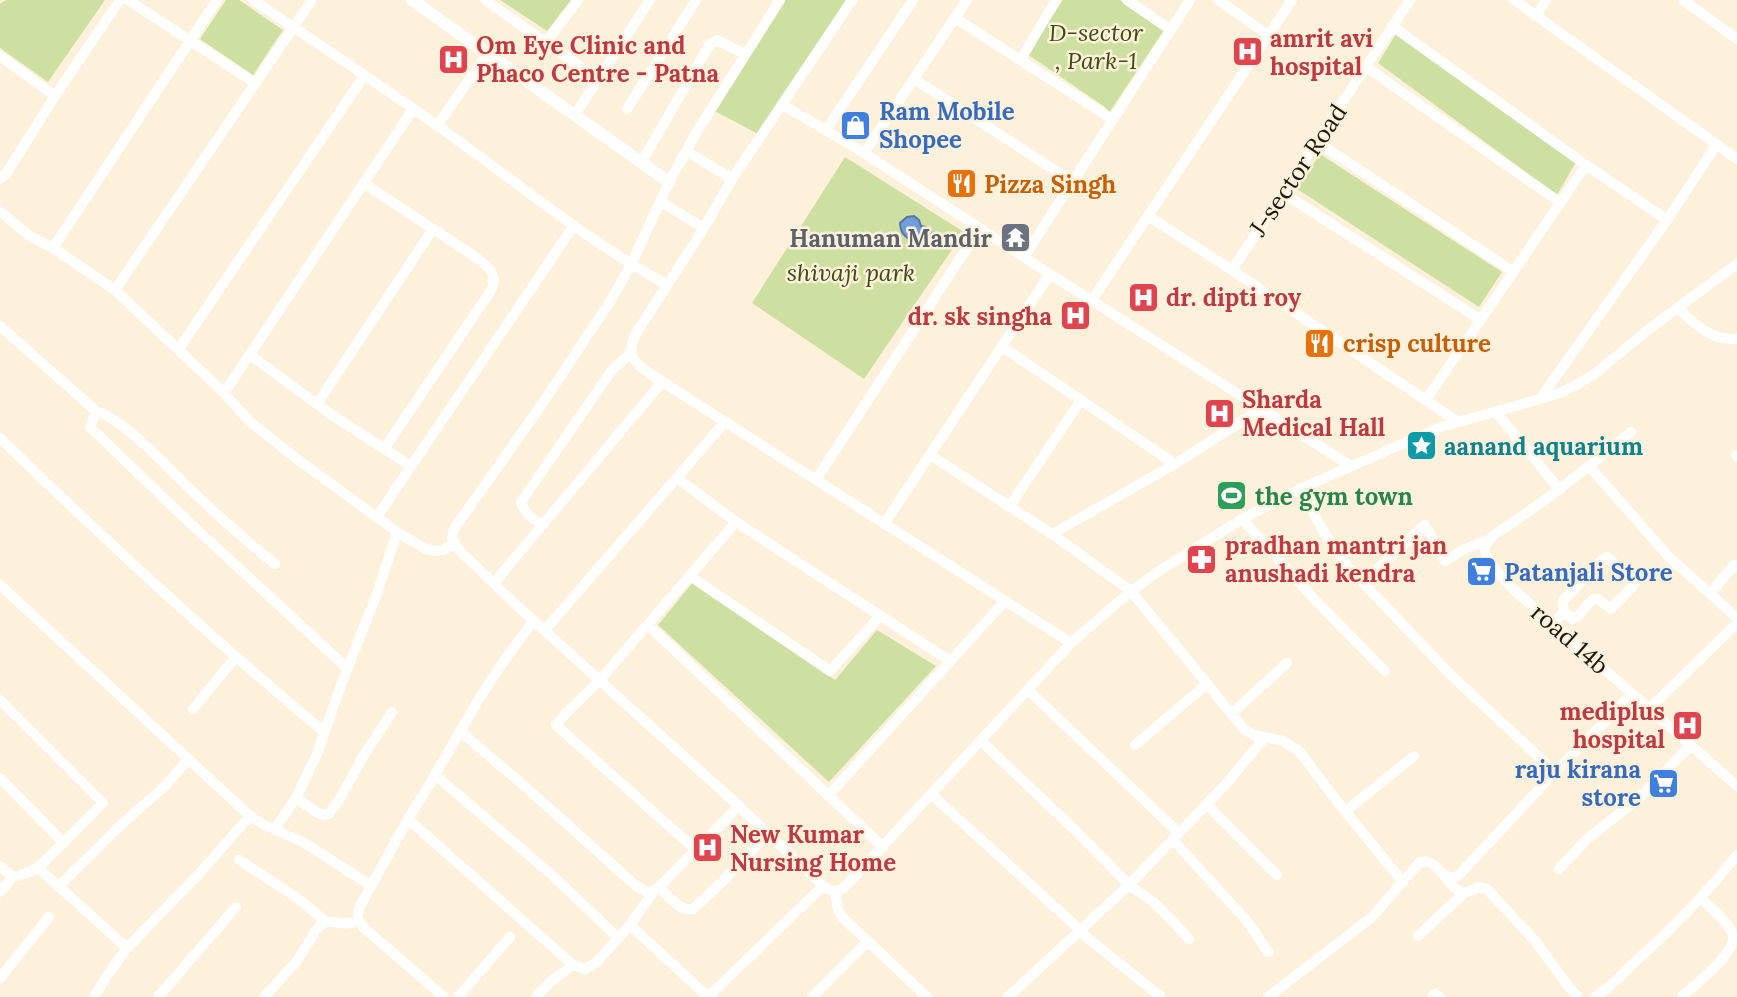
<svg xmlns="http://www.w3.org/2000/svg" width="1737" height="997" font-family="Lora,serif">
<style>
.green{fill:#cee0a1}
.water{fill:#719dde;stroke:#5875a0;stroke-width:2}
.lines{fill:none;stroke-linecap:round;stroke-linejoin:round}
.minor{stroke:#fff;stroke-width:10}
.tertiary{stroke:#fff;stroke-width:12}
.labels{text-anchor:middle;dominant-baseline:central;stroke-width:5;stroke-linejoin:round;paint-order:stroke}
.park-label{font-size:24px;font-style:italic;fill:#3f4c11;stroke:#fef1dc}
.health-label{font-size:24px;font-weight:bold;fill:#be3a42;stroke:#fef1dc;text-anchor:start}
.shop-label{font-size:24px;font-weight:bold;fill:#366cbe;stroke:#fef1dc;text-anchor:start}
.street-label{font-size:24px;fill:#1d180e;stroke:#fef1dc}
.food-label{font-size:24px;font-weight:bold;fill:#c56008;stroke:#fef1dc;text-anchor:start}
.worship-label{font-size:24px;font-weight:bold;fill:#5b616d;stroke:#fef1dc;text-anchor:end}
.culture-label{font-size:24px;font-weight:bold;fill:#0d838f;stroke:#fef1dc;text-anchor:start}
.leisure-label{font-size:24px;font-weight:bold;fill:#27864d;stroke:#fef1dc;text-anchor:start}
</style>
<rect width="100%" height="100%" fill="#fef1dc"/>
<path class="green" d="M6,0H105L48,82L0,48V4Z
M226,0H239L283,30L253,75L200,39Z
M500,0H571L547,31Z
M779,0H846L760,135L707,107Z
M1063,0H1120L1164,30L1109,113L1105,107L1027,54Z
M1396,34L1576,162L1557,195L1378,63Z
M1320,154L1502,272L1479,307L1297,189Z
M845,157L964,232L864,379L752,303Z
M693,582L835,680L877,630L936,666L829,782L658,625Z"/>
<path class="water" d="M914,216L919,220L921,226C927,227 930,228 933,235L927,246H916C908,236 901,238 900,223L907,217Z"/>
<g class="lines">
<path class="minor" d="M128,0L255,83
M217,0L53,248L115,290L224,393L249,421L297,459L397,532L426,549L435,551L443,550L454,544
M253,0C315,42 378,83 439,127C514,180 586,240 667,285
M485,0L598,79
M780,0L696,133L669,182L631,265L611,300L542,404L454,529L452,538L459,550L515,604L739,806L823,886C830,891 836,893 844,888L1071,643L1131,591L1159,571L1242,519L1304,487L1441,427L1540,399L1562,392L1578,384L1596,373L1649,329L1737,264
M852,0L732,179L704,228L635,335C626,356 635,364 652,375L1071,643
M1127,0L1171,30
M1218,0L1268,35
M1514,0L1737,159
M1683,0L1737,39
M1536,16L1546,0
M955,18L1112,119
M1392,26L1586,165
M546,42L578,0
M0,56L55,96
M1021,59L1056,0
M1366,67L1561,203
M914,79L1073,182
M783,105L864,153L1050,274L1351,466
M627,109L696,0
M574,116L650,0
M437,126L487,54
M826,130L913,0
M1317,142L1514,272
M686,151L732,179
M864,153L967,0
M641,163L710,44L717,40L745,54
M0,179L6,174L55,96L120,0
M363,183L471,254C485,265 501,272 490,292L384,449
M1283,193L1481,320
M661,202L704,228
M0,211L28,235L53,248
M1148,216L1232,270L1458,422
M1024,257L1190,0
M1232,270L1410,0
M115,290L312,0
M1092,300L1292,0
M1678,308C1695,325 1712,341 1737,339
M0,326L96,411L90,427L191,524L347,668
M1001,346L1175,464
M178,350L364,76
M250,355L332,415L411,466
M224,393L413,109
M1540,399L1667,220L1717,144
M1426,400L1586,165L1667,220
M317,404L433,229
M96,411C125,421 160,460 183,482C212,511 243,538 275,564
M1495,411L1560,490
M1631,432C1590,466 1550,498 1506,527C1498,532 1485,539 1485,550C1485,561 1506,581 1513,589L1737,786
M0,438C105,540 211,638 324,732
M930,455L1052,534L1131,591L1244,729L1254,735L1283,741L1299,751L1340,805L1403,882
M1736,455L1737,457
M1589,466L1669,557L1737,618
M677,478L736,522L950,661
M816,480L980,228
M1304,487L1314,514L1325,534L1349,568L1452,676L1555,772
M1009,507L1081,400
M377,517L574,225
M1242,519L1316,601L1385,671
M884,524L1050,274
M543,525C532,519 525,514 521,502L612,370L631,353
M1052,534L1175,464L1261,409
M690,576L830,671L880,616
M494,583L662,382
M1363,583L1425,525L1445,561L1465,549L1491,538
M0,585L250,816L266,826L303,842L370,885
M1710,594L1734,565L1737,568
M1553,624L1564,612L1563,601L1602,560L1607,557L1635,582L1632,587L1611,609L1598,599H1593L1577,617L1573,619L1564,612
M648,625L883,847
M545,630L725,422
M1028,690L1179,833
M0,700L103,803L42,864L30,872L13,877L0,892
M193,709L235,658
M1649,709L1737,623
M1231,714L1287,663
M460,731L529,790L636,886L649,893L659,887L739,806
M981,741L1077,832L1129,885L1152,901L1163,911L1189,939
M1135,745L1207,684
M435,775L552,875L618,938
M0,778L64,843
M931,794L1078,928L1079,931L1161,997
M828,796L1005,601
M296,798L320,814L324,815L329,814L341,797L362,758L392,712
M1206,804L1277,875
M1346,811L1414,756
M408,819L573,965L585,969L596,963L630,925L654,891
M274,830L296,798L317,754L341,685L377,594L397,532
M1173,840L1247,921L1268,952
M696,850L556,725L567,712L599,681L736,522
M239,860C263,876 307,901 324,922
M0,866L13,877
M37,867L127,948
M1559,869L1587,839L1639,798L1690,746
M1445,877C1457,891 1460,898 1478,887L1487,889L1535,941L1569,987L1578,997
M58,887L123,823L166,785L188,759
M659,887C669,896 679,912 693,909L718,886L768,833
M835,891L838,910L843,918L927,997
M630,925L708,997
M1418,936L1463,894
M0,978L49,917
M1682,996C1695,985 1737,953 1733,935C1730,924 1710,907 1701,898
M94,997L106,977L127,948L198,875L250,816
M158,997L236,907
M264,997L297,961L316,930L324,922C338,920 341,927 359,921
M444,997L363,927C358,920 357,916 359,908L408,819L435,775L480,697L501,665L534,620
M458,997L510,937
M536,997L550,982L573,965
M708,997L823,886
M812,997L868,941
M1008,997L1129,885L1226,784L1264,738
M1268,997L1372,917L1419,863C1440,856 1438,884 1458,876L1555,772L1632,694
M1432,997L1435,994L1440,997
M1595,997C1610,988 1623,973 1636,961C1673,928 1706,894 1737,855"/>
<path class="tertiary" d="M412,0L669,182"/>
</g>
<defs>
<symbol id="hospital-square" viewBox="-11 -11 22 22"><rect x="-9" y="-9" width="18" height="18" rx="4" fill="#e0444e" stroke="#fef1dc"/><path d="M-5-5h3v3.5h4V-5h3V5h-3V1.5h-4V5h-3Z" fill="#fff"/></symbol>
<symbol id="shop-square" viewBox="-11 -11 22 22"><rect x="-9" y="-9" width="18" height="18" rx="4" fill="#3f7fe0" stroke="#fef1dc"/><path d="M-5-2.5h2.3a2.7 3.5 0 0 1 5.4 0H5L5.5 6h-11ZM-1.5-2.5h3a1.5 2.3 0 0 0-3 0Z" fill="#fff"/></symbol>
<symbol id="restaurant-square" viewBox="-11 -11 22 22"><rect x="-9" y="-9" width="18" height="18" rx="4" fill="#e8710a" stroke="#fef1dc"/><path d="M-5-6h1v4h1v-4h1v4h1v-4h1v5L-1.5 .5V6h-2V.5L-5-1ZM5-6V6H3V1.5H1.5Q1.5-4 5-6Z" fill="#fff"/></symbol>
<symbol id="temple-square" viewBox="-11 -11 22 22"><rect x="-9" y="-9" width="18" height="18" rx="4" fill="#6b7280" stroke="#fef1dc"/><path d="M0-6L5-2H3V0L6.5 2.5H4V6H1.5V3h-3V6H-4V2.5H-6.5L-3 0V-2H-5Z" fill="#fff"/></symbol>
<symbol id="sight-square" viewBox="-11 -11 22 22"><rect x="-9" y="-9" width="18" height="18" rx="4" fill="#0f9aa8" stroke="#fef1dc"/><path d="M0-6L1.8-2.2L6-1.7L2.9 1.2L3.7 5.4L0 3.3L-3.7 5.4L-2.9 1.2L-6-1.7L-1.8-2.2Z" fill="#fff"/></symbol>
<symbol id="stadium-square" viewBox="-11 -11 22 22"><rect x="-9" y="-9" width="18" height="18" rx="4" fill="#2e9e5b" stroke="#fef1dc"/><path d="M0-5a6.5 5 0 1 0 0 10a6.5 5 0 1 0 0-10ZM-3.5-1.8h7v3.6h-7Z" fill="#fff"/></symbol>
<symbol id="pharmacy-square" viewBox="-11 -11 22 22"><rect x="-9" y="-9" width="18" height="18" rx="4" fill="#e0444e" stroke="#fef1dc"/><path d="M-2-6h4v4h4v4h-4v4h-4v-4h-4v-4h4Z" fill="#fff"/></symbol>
<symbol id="supermarket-square" viewBox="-11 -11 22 22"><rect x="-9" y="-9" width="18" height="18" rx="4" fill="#3f7fe0" stroke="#fef1dc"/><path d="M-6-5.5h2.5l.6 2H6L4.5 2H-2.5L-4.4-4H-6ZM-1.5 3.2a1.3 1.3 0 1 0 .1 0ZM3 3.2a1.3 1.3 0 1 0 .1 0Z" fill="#fff"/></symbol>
</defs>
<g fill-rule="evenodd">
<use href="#hospital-square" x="1230" y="34" width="35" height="35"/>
<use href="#hospital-square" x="436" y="42" width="35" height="35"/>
<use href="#shop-square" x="838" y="108" width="35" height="35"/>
<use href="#restaurant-square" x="944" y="166" width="35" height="35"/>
<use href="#temple-square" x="998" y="220" width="35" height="35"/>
<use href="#hospital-square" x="1126" y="280" width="35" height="35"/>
<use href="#hospital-square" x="1058" y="298" width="35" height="35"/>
<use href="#restaurant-square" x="1302" y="326" width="35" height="35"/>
<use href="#hospital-square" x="1202" y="396" width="35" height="35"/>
<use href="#sight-square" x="1404" y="428" width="35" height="35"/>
<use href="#stadium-square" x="1214" y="478" width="35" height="35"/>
<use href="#pharmacy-square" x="1184" y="542" width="35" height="35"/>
<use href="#supermarket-square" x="1464" y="554" width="35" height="35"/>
<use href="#hospital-square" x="1670" y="708" width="35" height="35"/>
<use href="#supermarket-square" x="1646" y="766" width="35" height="35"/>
<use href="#hospital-square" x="690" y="830" width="35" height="35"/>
</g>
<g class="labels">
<g class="park-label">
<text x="1096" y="32">D-sector<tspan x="1096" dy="28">, Park-1</tspan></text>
<text x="851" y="272">shivaji park</text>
</g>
<g class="health-label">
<text x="1270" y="38">amrit avi<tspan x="1270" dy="28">hospital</tspan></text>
<text x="476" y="45">Om Eye Clinic and<tspan x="476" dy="28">Phaco Centre - Patna</tspan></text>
<text x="1166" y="297">dr. dipti roy</text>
<text x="1052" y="316" text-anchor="end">dr. sk singha</text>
<text x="1242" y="399">Sharda<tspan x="1242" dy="28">Medical Hall</tspan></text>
<text x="1225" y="545">pradhan mantri jan<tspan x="1225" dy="28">anushadi kendra</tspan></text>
<text x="1665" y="711" text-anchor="end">mediplus<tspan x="1665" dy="28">hospital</tspan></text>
<text x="730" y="834">New Kumar<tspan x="730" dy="28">Nursing Home</tspan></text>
</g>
<g class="shop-label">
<text x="879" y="111">Ram Mobile<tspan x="879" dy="28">Shopee</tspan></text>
<text x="1504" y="572">Patanjali Store</text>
<text x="1641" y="769" text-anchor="end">raju kirana<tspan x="1641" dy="28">store</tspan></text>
</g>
<g class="street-label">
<text transform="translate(1298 170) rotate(-56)">J-sector Road</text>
<text transform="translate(1570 639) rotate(41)">road 14b</text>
</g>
<g class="food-label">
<text x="984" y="184">Pizza Singh</text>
<text x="1343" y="343">crisp culture</text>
</g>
<g class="worship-label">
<text x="992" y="238">Hanuman Mandir</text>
</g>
<g class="culture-label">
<text x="1444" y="446">aanand aquarium</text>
</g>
<g class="leisure-label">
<text x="1255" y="496">the gym town</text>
</g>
</g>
</svg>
